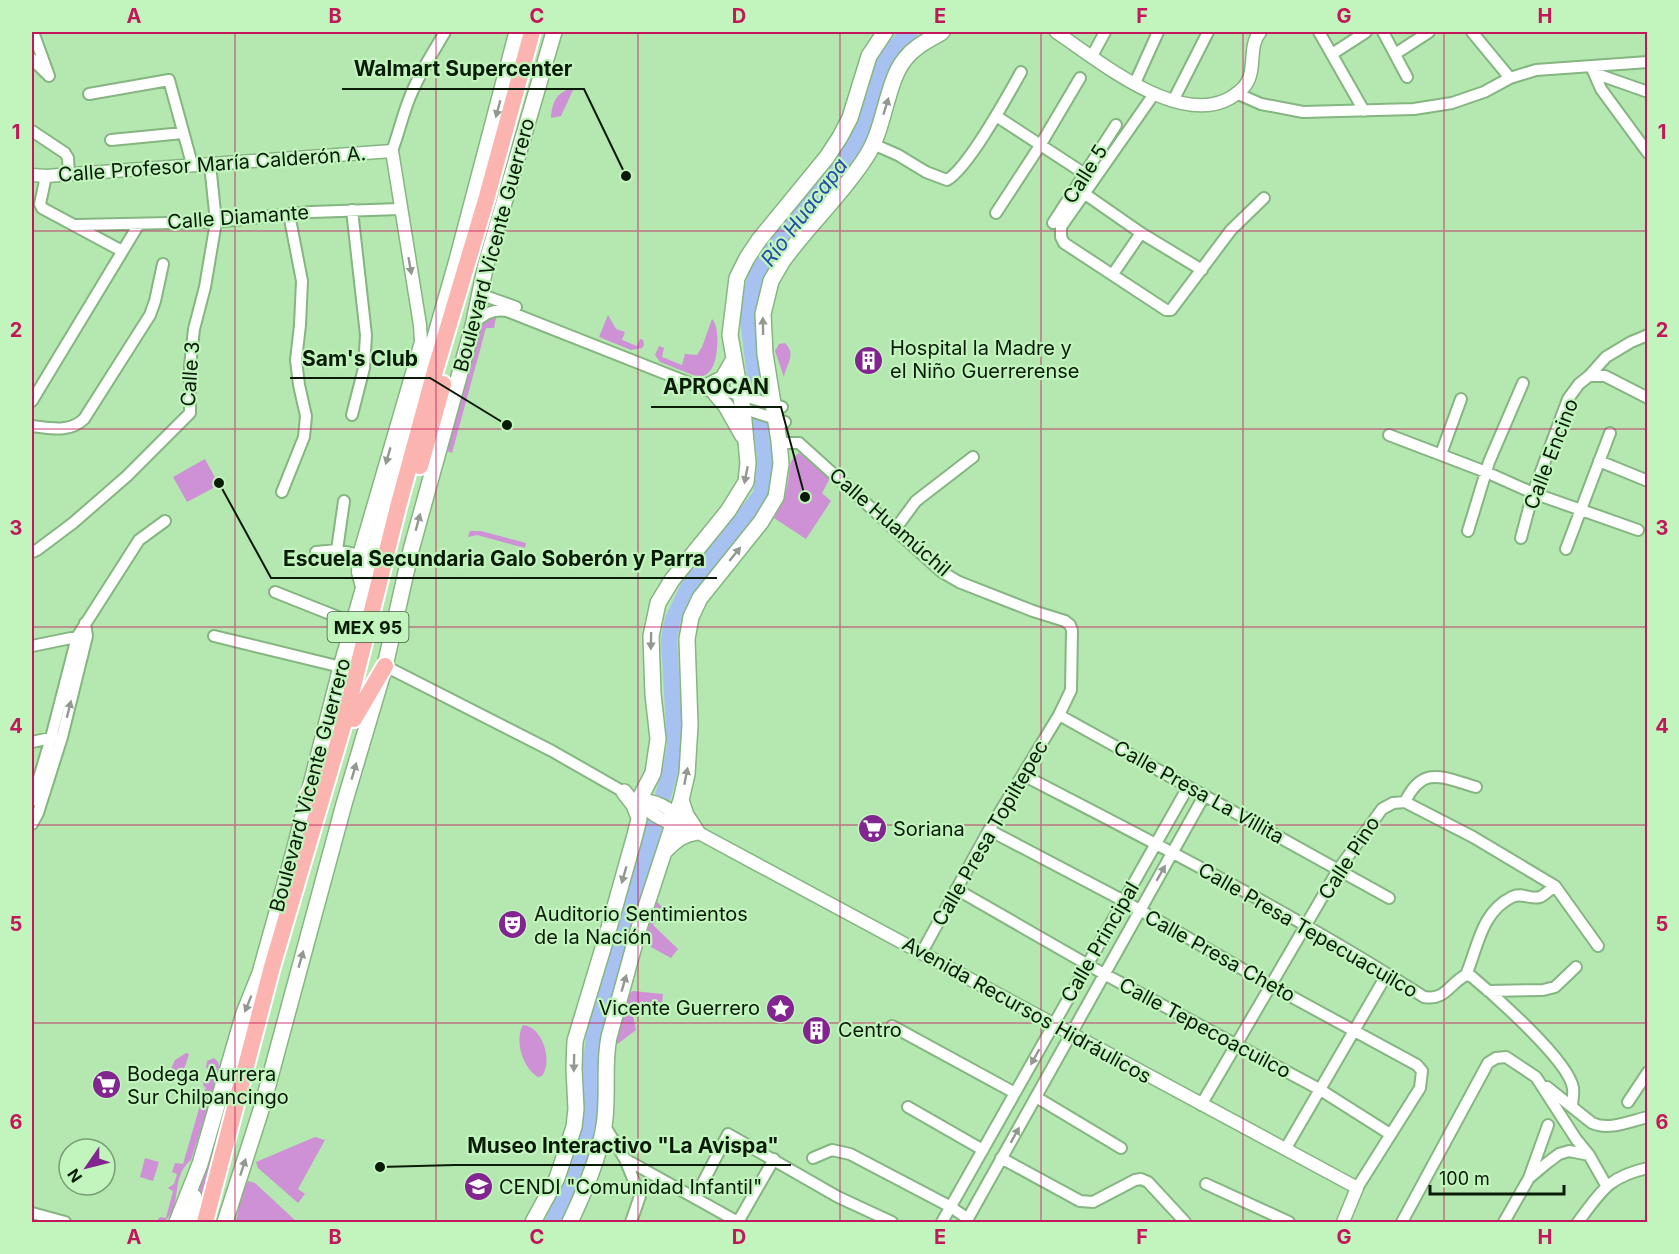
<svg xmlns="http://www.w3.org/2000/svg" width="1679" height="1254" font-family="Inter,sans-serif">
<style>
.green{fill:#ce91d6}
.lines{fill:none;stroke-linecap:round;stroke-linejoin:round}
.river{stroke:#a7c1f1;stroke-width:16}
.minor-casing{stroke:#85b581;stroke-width:14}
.tertiary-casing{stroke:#85b581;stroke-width:15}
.secondary-casing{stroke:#85b581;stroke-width:18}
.trunk-casing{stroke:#fff;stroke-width:20}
.minor{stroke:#fff;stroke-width:10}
.tertiary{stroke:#fff;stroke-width:12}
.secondary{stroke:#fff;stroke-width:15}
.trunk{stroke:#fcb4b0;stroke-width:16}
.oneway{fill:#919990}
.grid{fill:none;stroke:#c2185b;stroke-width:1.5;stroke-opacity:0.55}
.labels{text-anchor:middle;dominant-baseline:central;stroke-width:4.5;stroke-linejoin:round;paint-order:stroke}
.shield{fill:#c2f4bd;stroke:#415d3e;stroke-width:1.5}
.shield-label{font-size:18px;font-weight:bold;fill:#0a1c08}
.street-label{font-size:20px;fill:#0a1c08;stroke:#c2f4bd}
.poi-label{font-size:20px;fill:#0a1c08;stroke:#c2f4bd;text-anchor:start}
.water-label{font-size:21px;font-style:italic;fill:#234fa9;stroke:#c2f4bd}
.leader{fill:none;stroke:#0a1c08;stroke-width:2}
.callout-dot{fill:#0a1c08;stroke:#c2f4bd;stroke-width:2}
.callout-label{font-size:21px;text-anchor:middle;font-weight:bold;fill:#0a1c08;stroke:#c2f4bd;stroke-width:4.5;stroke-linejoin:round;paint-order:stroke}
.neatline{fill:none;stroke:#c2185b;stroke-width:2}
.grid-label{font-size:20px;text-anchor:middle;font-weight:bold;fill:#c2185b}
</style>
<rect width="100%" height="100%" fill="#b5e7b0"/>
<path class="green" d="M574,88L561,116L551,118C552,102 557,91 574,88Z
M608,315L616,329L625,332L622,340L637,346L640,339L643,340L644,345L642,348L631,350L599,337Z
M490,318H496L494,328H486L452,453L447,451L479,331L483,322Z
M712,319C720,326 718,356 713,366C710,373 704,377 698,377L660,362L655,355L659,346L664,348L662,357L682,365L685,354L697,355L702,347Z
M785,343C797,355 786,364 784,377L775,351L779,344Z
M799,453L821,469L829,480L822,493L831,501L806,539L774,518C780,508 785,498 787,487C791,474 786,461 799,453Z
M205,459L219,485L187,502L173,477Z
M470,531H481L526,543L525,548L477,535L468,537Z
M655,899L665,911L653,925L678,949L671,958L651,947L646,927Z
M633,991L663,994L662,1002L631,1005L636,1030L616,1045L613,1042L628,995Z
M523,1025C543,1027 553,1061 542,1076L538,1077C523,1068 514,1041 523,1025Z
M245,1037L199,1208L200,1183Z
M186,1053L189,1054L182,1076L169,1073L175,1060Z
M214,1058L218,1062L220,1070L191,1160C169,1178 184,1205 164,1222H156L160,1217L166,1218L173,1191L168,1188L174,1184L177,1174L172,1172L175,1163L183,1164L203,1095L201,1092H204L206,1088L203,1085L204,1081L208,1082L213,1070L206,1068L207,1061Z
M315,1137L325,1140L298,1189L305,1194L298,1203L258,1168L256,1162Z
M145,1158L159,1162L153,1181L140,1177Z
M248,1181L255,1183L297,1222H236L241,1195Z"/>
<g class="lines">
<path class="river" d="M553,1222L575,1173L588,1134L592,1109L591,1064L594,1036L671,768L675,747L669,639L673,619L688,588L760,496L764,478L765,456L748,320L750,297L757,274L766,257L855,145L865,124L881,69L891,51L910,32"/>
<defs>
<path id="minor" d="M33,32L49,76
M1319,32L1364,111
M1383,32L1407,77
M1472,32L1510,78
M1332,54L1366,32
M1395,54L1429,32
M1092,56L1105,32
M32,59L47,74
M1593,71L1594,73L1648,92
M1594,73L1601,89L1648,153
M1135,83L1158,32
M1236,93L1261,104L1303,112L1414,109L1452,103L1484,92L1510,78L1536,70L1648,62
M89,94L169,80L192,164
M1154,94L1061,227V237L1064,243L1166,310H1171L1231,230L1264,198
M1173,101L1208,32
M996,116L1085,174
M32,131L65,153L68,158L69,174
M111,140L183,133
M873,144L898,155L926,172L947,180C969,167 1007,97 1021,72
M392,151C398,135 402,118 408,102C417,77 432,54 445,32
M46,176L40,204L42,208L122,251
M1085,194L1141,233L1202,270
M352,210L366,335L364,368L352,415
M996,213L1041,144L1080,78
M1053,223L1116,125
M77,225L216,222L311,212L400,209
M1113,274L1141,233
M481,292L488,297L516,307
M473,325C483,314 492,309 507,311L712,392
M1589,376H1605L1648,398
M711,387L782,407
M32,401L139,224
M739,407L785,422
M32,426C51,428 69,433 84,419L150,315L155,301L163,264
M1389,435L1486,472L1533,493L1638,530
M786,443H799L942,572L959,582L1033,611L1065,621L1070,625L1072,630L1071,690L1059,715L989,830L922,952
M1441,454L1461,399
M1599,461L1648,481
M282,492L304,437L306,416L299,385L296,360L300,325L302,281L289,214
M896,528L916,501L973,457
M1468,531L1489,462L1523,383
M1521,538L1533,493L1568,399L1579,384L1589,376L1606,357L1631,342L1648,335
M1566,549L1610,433
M337,550L344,501
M32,552L37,550L73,523L127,476L190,413V366L194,329L205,287L216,222L210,164
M316,552L337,550L359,555
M275,592L353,623
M214,636L341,667
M32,646L81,636
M385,666L552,751L629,795
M1059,715L1389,898
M32,742L55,737
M1023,775C1158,845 1295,914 1424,997C1445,1001 1449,984 1466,975L1471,976C1494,995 1569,1061 1573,1088C1574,1094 1572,1101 1572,1106
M32,801L51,738L77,637L139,540L165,521
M1405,802C1423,764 1443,778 1476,787
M32,824L38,813L62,737L87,636L85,623
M989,830L1124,901L1270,985L1417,1065L1422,1071L1420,1088L1357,1188
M956,889L1104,974L1319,1089L1390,1134
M1466,975C1478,947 1481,912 1512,897C1522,892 1531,900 1540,897C1545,895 1550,889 1555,886
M1488,991L1543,990L1555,987L1576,967
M892,1026L1015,1093
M1547,1087L1592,1123C1609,1131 1630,1121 1648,1117
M1036,1097L1121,1148
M1628,1102L1648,1072
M1201,1105L1338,870L1382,809L1393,803L1405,802L1473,837L1555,886L1598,946
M908,1107L983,1150
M604,1125L625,1159L640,1196L631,1222
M1286,1148L1387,974
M813,1158L832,1150L850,1154L951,1207L968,1219
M1001,1158L1080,1201L1093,1202L1135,1180L1141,1179L1148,1182L1185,1222
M625,1159L738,1222
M1529,1178L1548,1125
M1206,1184L1289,1222
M695,1198L728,1134L838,1197L892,1222
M32,1213L65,1222
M738,1222L774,1159
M942,1222L1188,787
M966,1222L1204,796
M1402,1222L1488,1063L1496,1058L1506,1057L1536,1077L1576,1139L1589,1155L1606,1185
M1504,1222L1529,1178L1547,1163L1559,1154L1569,1151L1589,1155
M1578,1222C1601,1192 1607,1177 1648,1168"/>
<path id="tertiary" d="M1056,32C1100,61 1192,140 1243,88C1258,73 1247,47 1260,32
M32,175L46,176L392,151L420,325L421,342L359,555L358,572L362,587
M639,800C652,820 676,825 697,832L1352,1185L1357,1188L1343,1222
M639,800C656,799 669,809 683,819"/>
<path id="secondary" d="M708,386L723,378L734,359
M715,393L726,406L743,436
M624,792L634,805L638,815
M666,850C676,840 683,834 697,832L686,815L681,800
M177,1222L200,1164L244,1013L260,973L293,855L341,667L457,260L517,32
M189,1222L194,1197
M225,1222L262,1107L344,804L385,666L411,550L473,326L486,264L554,32
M533,1222L557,1178L574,1127L576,1109L574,1068L575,1041L607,935L635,835L639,819V800L653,773L658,739L653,694L651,636L658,603L672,580L728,511L746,482L748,463L743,410L730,335L737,278L747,258L759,240L827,157L840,137L850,118L869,56L885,32
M570,1222C584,1192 599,1158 604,1126C609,1096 603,1066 609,1037L639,928L681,800L687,774L690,725L687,639L691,617L700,598L761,522L776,497L781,464L779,441L765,354L763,314L771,281L782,262C808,225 842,195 866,157C885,129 886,82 905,59C915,46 929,40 942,32"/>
<path id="trunk" d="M420,466L443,384
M354,719L385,666
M308,797L321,770
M205,1222L272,967L343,726L398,507L435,371L486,200L532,32"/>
</defs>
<use href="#minor" class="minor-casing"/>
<use href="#tertiary" class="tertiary-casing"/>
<use href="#secondary" class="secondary-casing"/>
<use href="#trunk" class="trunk-casing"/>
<use href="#minor" class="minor"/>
<use href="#tertiary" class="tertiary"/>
<use href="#secondary" class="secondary"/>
<use href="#trunk" class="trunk"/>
</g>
<defs><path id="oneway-solid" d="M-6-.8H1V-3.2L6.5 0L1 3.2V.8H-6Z" transform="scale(1.5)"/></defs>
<g class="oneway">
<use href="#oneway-solid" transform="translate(886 106) rotate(-73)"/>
<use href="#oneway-solid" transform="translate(498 109) rotate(105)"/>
<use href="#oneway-solid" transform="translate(410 266) rotate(80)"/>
<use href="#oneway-solid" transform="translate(763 326) rotate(-91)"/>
<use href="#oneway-solid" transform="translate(388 456) rotate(106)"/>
<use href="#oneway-solid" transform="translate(746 475) rotate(101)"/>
<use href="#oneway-solid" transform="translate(418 522) rotate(-75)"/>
<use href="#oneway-solid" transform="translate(735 554) rotate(-51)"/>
<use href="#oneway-solid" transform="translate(651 641) rotate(91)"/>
<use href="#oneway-solid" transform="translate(69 709) rotate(-76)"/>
<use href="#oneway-solid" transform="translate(354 771) rotate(-74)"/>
<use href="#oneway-solid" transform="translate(686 776) rotate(-79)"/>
<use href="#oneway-solid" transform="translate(1161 873) rotate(-60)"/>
<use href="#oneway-solid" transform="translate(624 875) rotate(106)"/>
<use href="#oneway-solid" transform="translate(301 959) rotate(-74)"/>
<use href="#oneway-solid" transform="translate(624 983) rotate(-74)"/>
<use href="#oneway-solid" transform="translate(248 1004) rotate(112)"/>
<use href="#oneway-solid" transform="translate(1035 1057) rotate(119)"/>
<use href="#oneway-solid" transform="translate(574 1063) rotate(91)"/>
<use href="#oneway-solid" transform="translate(1015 1135) rotate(-61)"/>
<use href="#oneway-solid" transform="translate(243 1167) rotate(-72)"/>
</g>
<path class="grid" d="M235,32V1222M436,32V1222M638,32V1222M840,32V1222M1041,32V1222M1243,32V1222M1444,32V1222M32,231H1648M32,429H1648M32,627H1648M32,825H1648M32,1023H1648"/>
<defs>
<symbol id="building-disc" viewBox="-11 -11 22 22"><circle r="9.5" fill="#832590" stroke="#c2f4bd"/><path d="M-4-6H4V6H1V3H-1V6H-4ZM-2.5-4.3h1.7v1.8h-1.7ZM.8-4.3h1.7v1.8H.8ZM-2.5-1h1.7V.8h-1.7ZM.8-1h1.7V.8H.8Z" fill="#fff"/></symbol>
<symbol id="supermarket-disc" viewBox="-11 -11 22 22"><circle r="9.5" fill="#832590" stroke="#c2f4bd"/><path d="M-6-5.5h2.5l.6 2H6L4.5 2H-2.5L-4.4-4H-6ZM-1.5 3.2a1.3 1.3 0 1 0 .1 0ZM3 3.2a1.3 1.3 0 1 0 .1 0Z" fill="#fff"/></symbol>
<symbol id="theatre-disc" viewBox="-11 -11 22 22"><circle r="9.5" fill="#832590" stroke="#c2f4bd"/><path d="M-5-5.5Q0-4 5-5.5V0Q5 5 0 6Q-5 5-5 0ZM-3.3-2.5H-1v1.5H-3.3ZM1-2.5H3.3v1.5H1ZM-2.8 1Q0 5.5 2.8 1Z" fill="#fff"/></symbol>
<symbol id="sight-disc" viewBox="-11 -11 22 22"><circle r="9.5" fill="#832590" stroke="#c2f4bd"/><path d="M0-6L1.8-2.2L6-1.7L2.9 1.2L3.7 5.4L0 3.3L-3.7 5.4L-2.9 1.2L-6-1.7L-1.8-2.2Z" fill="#fff"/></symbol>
<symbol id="school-disc" viewBox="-11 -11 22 22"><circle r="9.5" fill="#832590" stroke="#c2f4bd"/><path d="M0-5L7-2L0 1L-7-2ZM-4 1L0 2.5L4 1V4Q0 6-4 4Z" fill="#fff"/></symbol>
</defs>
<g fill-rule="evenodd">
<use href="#building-disc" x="852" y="344" width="33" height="33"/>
<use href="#supermarket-disc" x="856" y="812" width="33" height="33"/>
<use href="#theatre-disc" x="496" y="908" width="33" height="33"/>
<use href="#sight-disc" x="764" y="992" width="33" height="33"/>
<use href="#building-disc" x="800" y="1014" width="33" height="33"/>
<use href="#supermarket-disc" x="90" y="1068" width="33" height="33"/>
<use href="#school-disc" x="462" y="1170" width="33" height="33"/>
</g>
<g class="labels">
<rect class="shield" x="327.5" y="612" width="81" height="30" rx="4.5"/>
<g class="shield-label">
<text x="368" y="627">MEX 95</text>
</g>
<g class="street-label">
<text transform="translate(212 164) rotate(-4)">Calle Profesor María Calderón A.</text>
<text transform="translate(1085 174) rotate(-58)">Calle 5</text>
<text transform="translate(238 217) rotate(-4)">Calle Diamante</text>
<text transform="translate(494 245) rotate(-75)">Boulevard Vicente Guerrero</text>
<text transform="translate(190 374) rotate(-86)">Calle 3</text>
<text transform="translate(1551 454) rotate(-69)">Calle Encino</text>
<text transform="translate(890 522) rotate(41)">Calle Huamúchil</text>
<text transform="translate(310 785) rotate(-75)">Boulevard Vicente Guerrero</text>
<text transform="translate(1199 792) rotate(29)">Calle Presa La Villita</text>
<text transform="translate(990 833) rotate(-60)">Calle Presa Topiltepec</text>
<text transform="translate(1349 858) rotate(-57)">Calle Pino</text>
<text transform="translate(1308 930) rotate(30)">Calle Presa Tepecuacuilco</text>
<text transform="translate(1100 942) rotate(-60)">Calle Principal</text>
<text transform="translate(1220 956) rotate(29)">Calle Presa Cheto</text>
<text transform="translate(1027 1010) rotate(29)">Avenida Recursos Hidráulicos</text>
<text transform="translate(1205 1028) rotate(28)">Calle Tepecoacuilco</text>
</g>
<g class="poi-label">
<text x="890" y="348">Hospital la Madre y<tspan x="890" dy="23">el Niño Guerrerense</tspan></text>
<text x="893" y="829">Soriana</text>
<text x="534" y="914">Auditorio Sentimientos<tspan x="534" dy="23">de la Nación</tspan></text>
<text x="760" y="1008" text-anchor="end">Vicente Guerrero</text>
<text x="838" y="1030">Centro</text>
<text x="127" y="1074">Bodega Aurrera<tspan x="127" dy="23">Sur Chilpancingo</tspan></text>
<text x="499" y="1187">CENDI "Comunidad Infantil"</text>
</g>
<g class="water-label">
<text transform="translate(804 212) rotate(-53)">Río Huacapa</text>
</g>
</g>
<path class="leader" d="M626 176L584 89H342M507 425L430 378H290M805 497L781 407H651M219 483L271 578H717M380 1167L455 1165H791"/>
<g class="callout-dot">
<circle cx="626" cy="176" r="6"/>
<circle cx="507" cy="425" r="6"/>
<circle cx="805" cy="497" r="6"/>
<circle cx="219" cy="483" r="6"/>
<circle cx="380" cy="1167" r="6"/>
</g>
<g class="callout-label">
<text x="463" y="76">Walmart Supercenter</text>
<text x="360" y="366">Sam's Club</text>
<text x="716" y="394">APROCAN</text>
<text x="494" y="566">Escuela Secundaria Galo Soberón y Parra</text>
<text x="623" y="1153">Museo Interactivo "La Avispa"</text>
</g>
<rect width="1679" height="1254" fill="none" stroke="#c2f4bd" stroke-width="66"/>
<g transform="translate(87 1167) rotate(235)"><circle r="28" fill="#c2f4bd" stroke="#789e75" stroke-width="1.5"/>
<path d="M0-4.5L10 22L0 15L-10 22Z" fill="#832590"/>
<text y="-9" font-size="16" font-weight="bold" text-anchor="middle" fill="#0a1c08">N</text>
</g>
<path d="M1430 1185v9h134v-9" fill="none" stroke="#0a1c08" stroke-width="3"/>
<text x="1439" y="1185" font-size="18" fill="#0a1c08" stroke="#c2f4bd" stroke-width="4.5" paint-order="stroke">100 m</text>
<rect x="33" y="33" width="1613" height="1188" class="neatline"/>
<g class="grid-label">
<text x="134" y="23">A</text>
<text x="335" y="23">B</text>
<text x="537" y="23">C</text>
<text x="739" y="23">D</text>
<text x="940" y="23">E</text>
<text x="1142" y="23">F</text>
<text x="1344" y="23">G</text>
<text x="1545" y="23">H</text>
<text x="16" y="139">1</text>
<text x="1662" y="139">1</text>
<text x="16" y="337">2</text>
<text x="1662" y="337">2</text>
<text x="16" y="535">3</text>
<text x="1662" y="535">3</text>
<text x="16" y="733">4</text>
<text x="1662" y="733">4</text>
<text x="16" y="931">5</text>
<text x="1662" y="931">5</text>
<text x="16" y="1129">6</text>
<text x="1662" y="1129">6</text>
<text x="134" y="1244">A</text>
<text x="335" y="1244">B</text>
<text x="537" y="1244">C</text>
<text x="739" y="1244">D</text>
<text x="940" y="1244">E</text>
<text x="1142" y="1244">F</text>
<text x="1344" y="1244">G</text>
<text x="1545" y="1244">H</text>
</g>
</svg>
